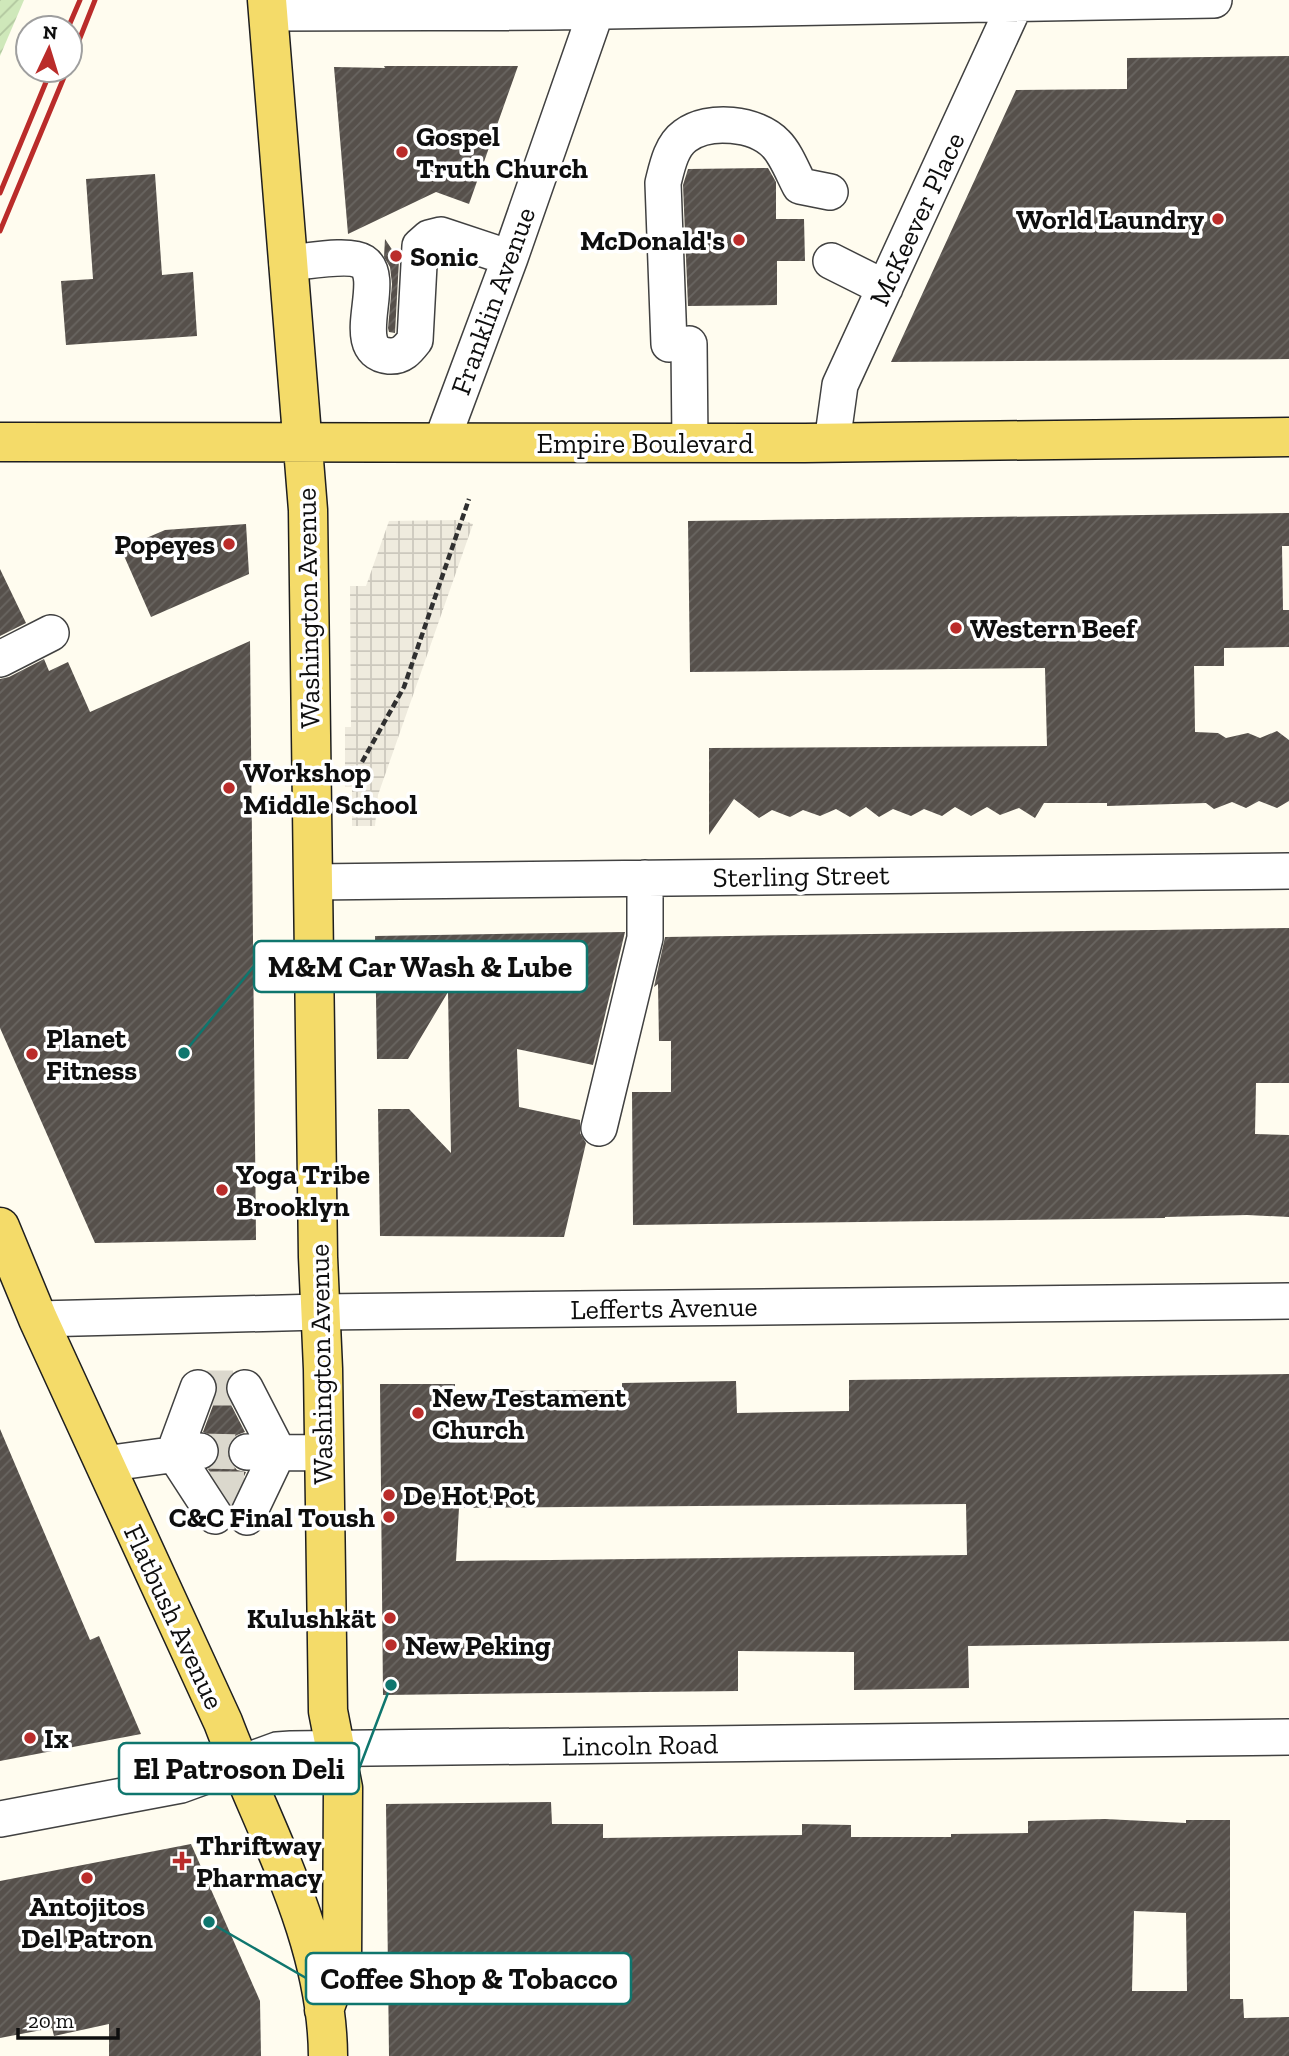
<svg xmlns="http://www.w3.org/2000/svg" width="1289" height="2056" font-family="'Zilla Slab',serif">
<style>
.garden{fill:url(#garden-furrows)}
.plaza{fill:url(#plaza-grid)}
.building{fill:url(#building-hatch);fill-rule:evenodd}
.lines{fill:none;stroke-linecap:round;stroke-linejoin:round}
.minor-tunnel{stroke:#dbd8cd;stroke-width:35;stroke-dasharray:35 18;stroke-linecap:butt}
.minor-casing{stroke:#414141;stroke-width:38}
.major-casing{stroke:#1f1f1f;stroke-width:41}
.path{stroke:#303030;stroke-width:4.5;stroke-dasharray:7 3.5;stroke-linecap:butt}
.minor{stroke:#fff;stroke-width:35}
.major{stroke:#f4db69;stroke-width:38}
.rail{stroke:#ba2c2a;stroke-width:5}
.poi-dot{fill:#ba2c2a;stroke:#fff;stroke-width:2.5}
.labels{text-anchor:middle;dominant-baseline:central;stroke-width:7;stroke-linejoin:round;paint-order:stroke}
.poi-label{font-size:28px;font-weight:bold;fill:#0e0e0e;stroke:#fff;text-anchor:start}
.street-label{font-size:28px;fill:#0e0e0e;stroke:#fff}
.leader{fill:none;stroke:#0f766e;stroke-width:2.5}
.callout-dot{fill:#0f766e;stroke:#fff;stroke-width:2.5}
.callout{fill:#fff;stroke:#0f766e;stroke-width:2.5}
.callout-label{font-size:30px;text-anchor:middle;font-weight:bold;fill:#0e0e0e}
</style>
<defs>
<pattern id="garden-furrows" width="10" height="10" patternUnits="userSpaceOnUse" patternTransform="scale(1.75)"><rect width="10" height="10" fill="#cfe8ba"/><path d="M-1 1l2-2M0 10L10 0M9 11l2-2" fill="none" stroke="#b1c69f"/></pattern>
<pattern id="plaza-grid" width="8" height="8" patternUnits="userSpaceOnUse" patternTransform="scale(1.75)"><rect width="8" height="8" fill="#efebde"/><path d="M0 4h8M4 0v8" fill="none" stroke="#ccc8bd"/></pattern>
<pattern id="building-hatch" width="6" height="6" patternUnits="userSpaceOnUse" patternTransform="scale(1.75)"><rect width="6" height="6" fill="#56504b"/><path d="M-1 1l2-2M0 6l6-6M5 7l2-2" fill="none" stroke="#696561"/></pattern>
</defs>
<rect width="100%" height="100%" fill="#fffcef"/>
<path class="garden" d="M0,0H24L0,56Z"/>
<path class="plaza" d="M462,520L473,524L378,795L375,826H352V787H345V727H351L350,586H366L389,521Z"/>
<path class="building" d="M1289,56V359L891,362L1016,90L1127,89V58Z
M384,66H518L469,204L436,192L348,234L334,67L385,68Z
M768,168L776,182V219H804L805,261H777V305L688,306L683,185L688,169Z
M155,174L162,275L193,272L197,336L66,345L61,281L93,279L86,179Z
M385,239L399,260L395,333L389,332L388,328L392,284L390,267L384,257Z
M1289,513V546H1282L1283,610H1289V647L1224,648V666H1194L1195,732L1218,733L1226,738L1248,733L1260,738L1277,731L1289,740V801L1277,808L1259,801L1246,808L1232,802L1214,809L1206,803L1107,806V803H1044L1035,818L1019,808L1000,815L987,807L971,816L955,807L942,816L924,809L911,816L893,809L879,817L866,807L850,817L836,809L820,816L803,810L790,817L772,810L759,818L734,799L709,835V748L1047,746L1045,668L690,672L688,521Z
M246,524L249,574L151,617L121,549L165,530Z
M0,569L26,623L0,636Z
M250,641L256,1240L95,1243L0,1028V679L9,677L44,659L49,671L68,662L90,712Z
M1289,928V1083H1256L1255,1134L1289,1135V1217L1247,1215L1165,1217V1218L633,1225L632,1092H671V1041H659L658,984L654,987L665,937Z
M625,932L593,1065L517,1049L519,1107L580,1120V1133L586,1143L564,1237L380,1236L378,1109H409L451,1153L448,992L408,1059H377L375,936Z
M1289,1374V1641L968,1646L969,1688L854,1690V1652L738,1651V1691L383,1695L380,1384H455V1391L622,1390V1383L736,1381L737,1413L849,1411V1380ZM966,1504L967,1555L456,1561L459,1508Z
M218,1384H226L227,1397L245,1432L237,1435L230,1441L227,1451L230,1462L237,1470L246,1472L231,1504L208,1469L218,1459L220,1448L215,1438L203,1432L217,1395Z
M0,1429L90,1640L99,1636L141,1734L0,1761Z
M551,1802L552,1824H603V1838L802,1835V1824L851,1825V1837H951V1834L1028,1833V1821L1105,1819L1186,1823V1820H1230V1999H1243L1244,2018L1289,2017V2056H389L386,1804ZM1134,1911L1186,1913L1187,1991H1132Z
M191,1844L260,2001L261,2056H109V2024L54,2036L52,2028L0,2038V1881Z"/>
<g class="lines">
<path class="minor-tunnel" d="M198,1388H245
M200,1451L247,1452
M209,1489H245"/>
<defs>
<path id="minor" d="M268,13L550,12L1214,0
M831,261L885,288
M287,263C305,262 349,253 363,262C389,279 345,352 389,356C402,357 408,349 415,340L420,246L429,238L441,235L510,258
M669,344L663,183C667,167 671,146 685,136C709,118 756,123 776,144C786,154 793,173 800,186L830,192
M689,344L690,443
M441,443L510,258L600,0
M832,443L840,385L1017,0
M0,659L51,633
M313,882L1289,871
M599,1128L645,938V878
M38,1319L320,1312L1289,1301
M245,1388L278,1452
M247,1452L323,1453
M174,1453L215,1516
M174,1453L198,1388
M104,1464L200,1451
M247,1517L278,1452
M0,1819L181,1785L277,1750L291,1749L1289,1737"/>
<path id="major" d="M267,0L308,510L318,1257L323,1369L328,1711L343,1788L342,1961L324,2010
M0,442L805,443L1289,437
M0,1227L38,1319L223,1722C264,1831 327,1936 328,2056"/>
</defs>
<use href="#minor" class="minor-casing"/>
<use href="#major" class="major-casing"/>
<path class="path" d="M362,762L404,687L469,499
M292,1790L309,1789"/>
<use href="#minor" class="minor"/>
<use href="#major" class="major"/>
<path class="rail" d="M68,28L80,0
M70,63L95,0
M0,193L51,70
M0,231L67,70"/>
</g>
<g class="poi-dot">
<circle cx="402" cy="152" r="7"/>
<circle cx="1218" cy="219" r="7"/>
<circle cx="739" cy="240" r="7"/>
<circle cx="396" cy="256" r="7"/>
<circle cx="229" cy="544" r="7"/>
<circle cx="956" cy="628" r="7"/>
<circle cx="229" cy="788" r="7"/>
<circle cx="32" cy="1054" r="7"/>
<circle cx="222" cy="1190" r="7"/>
<circle cx="418" cy="1413" r="7"/>
<circle cx="389" cy="1495" r="7"/>
<circle cx="389" cy="1517" r="7"/>
<circle cx="390" cy="1618" r="7"/>
<circle cx="391" cy="1645" r="7"/>
<circle cx="30" cy="1738" r="7"/>
<path d="M178.5 1850.5h7v7h7v7h-7v7h-7v-7h-7v-7h7z"/>
<circle cx="87" cy="1878" r="7"/>
</g>
<g class="labels">
<g class="poi-label">
<text x="416" y="136">Gospel<tspan x="416" dy="32">Truth Church</tspan></text>
<text x="1204" y="219" text-anchor="end">World Laundry</text>
<text x="725" y="240" text-anchor="end">McDonald's</text>
<text x="410" y="256">Sonic</text>
<text x="215" y="544" text-anchor="end">Popeyes</text>
<text x="970" y="628">Western Beef</text>
<text x="243" y="772">Workshop<tspan x="243" dy="32">Middle School</tspan></text>
<text x="46" y="1038">Planet<tspan x="46" dy="32">Fitness</tspan></text>
<text x="236" y="1174">Yoga Tribe<tspan x="236" dy="32">Brooklyn</tspan></text>
<text x="432" y="1397">New Testament<tspan x="432" dy="32">Church</tspan></text>
<text x="403" y="1495">De Hot Pot</text>
<text x="375" y="1517" text-anchor="end">C&amp;C Final Toush</text>
<text x="376" y="1618" text-anchor="end">Kulushkät</text>
<text x="405" y="1645">New Peking</text>
<text x="44" y="1738">Ix</text>
<text x="196" y="1845">Thriftway<tspan x="196" dy="32">Pharmacy</tspan></text>
<text x="87" y="1906" text-anchor="middle">Antojitos<tspan x="87" dy="32">Del Patron</tspan></text>
</g>
<g class="street-label">
<text transform="translate(917 219) rotate(-65)">McKeever Place</text>
<text transform="translate(493 301) rotate(-70)">Franklin Avenue</text>
<text x="645" y="443">Empire Boulevard</text>
<text transform="translate(308 608) rotate(-91)">Washington Avenue</text>
<text transform="translate(801 876) rotate(-1)">Sterling Street</text>
<text transform="translate(664 1308) rotate(-1)">Lefferts Avenue</text>
<text transform="translate(321 1364) rotate(-91)">Washington Avenue</text>
<text transform="translate(174 1617) rotate(65)">Flatbush Avenue</text>
<text transform="translate(640 1745) rotate(-1)">Lincoln Road</text>
</g>
</g>
<path class="leader" d="M184 1053L254 966M391 1685L359 1769M209 1922L306 1978"/>
<g class="callout-dot">
<circle cx="184" cy="1053" r="7"/>
<circle cx="391" cy="1685" r="7"/>
<circle cx="209" cy="1922" r="7"/>
</g>
<g class="callout">
<rect x="254" y="941" width="333" height="51" rx="7"/>
<rect x="119" y="1743" width="240" height="51" rx="7"/>
<rect x="306" y="1953" width="325" height="51" rx="7"/>
</g>
<g class="callout-label">
<text x="420" y="977">M&amp;M Car Wash &amp; Lube</text>
<text x="239" y="1779">El Patroson Deli</text>
<text x="469" y="1989">Coffee Shop &amp; Tobacco</text>
</g>
<g transform="translate(49 49) rotate(4)"><circle r="33" fill="#ffffff" stroke="#9f9f9f" stroke-width="2"/>
<path d="M0-5L12 26L0 18L-12 26Z" fill="#ba2c2a"/>
<text y="-10" font-size="19" font-weight="bold" text-anchor="middle" fill="#0e0e0e">N</text>
</g>
<path d="M18 2028v10h100v-10" fill="none" stroke="#0e0e0e" stroke-width="3.5"/>
<text x="28" y="2028" font-size="21" fill="#0e0e0e" stroke="#ffffff" stroke-width="5" paint-order="stroke">20 m</text>
</svg>
